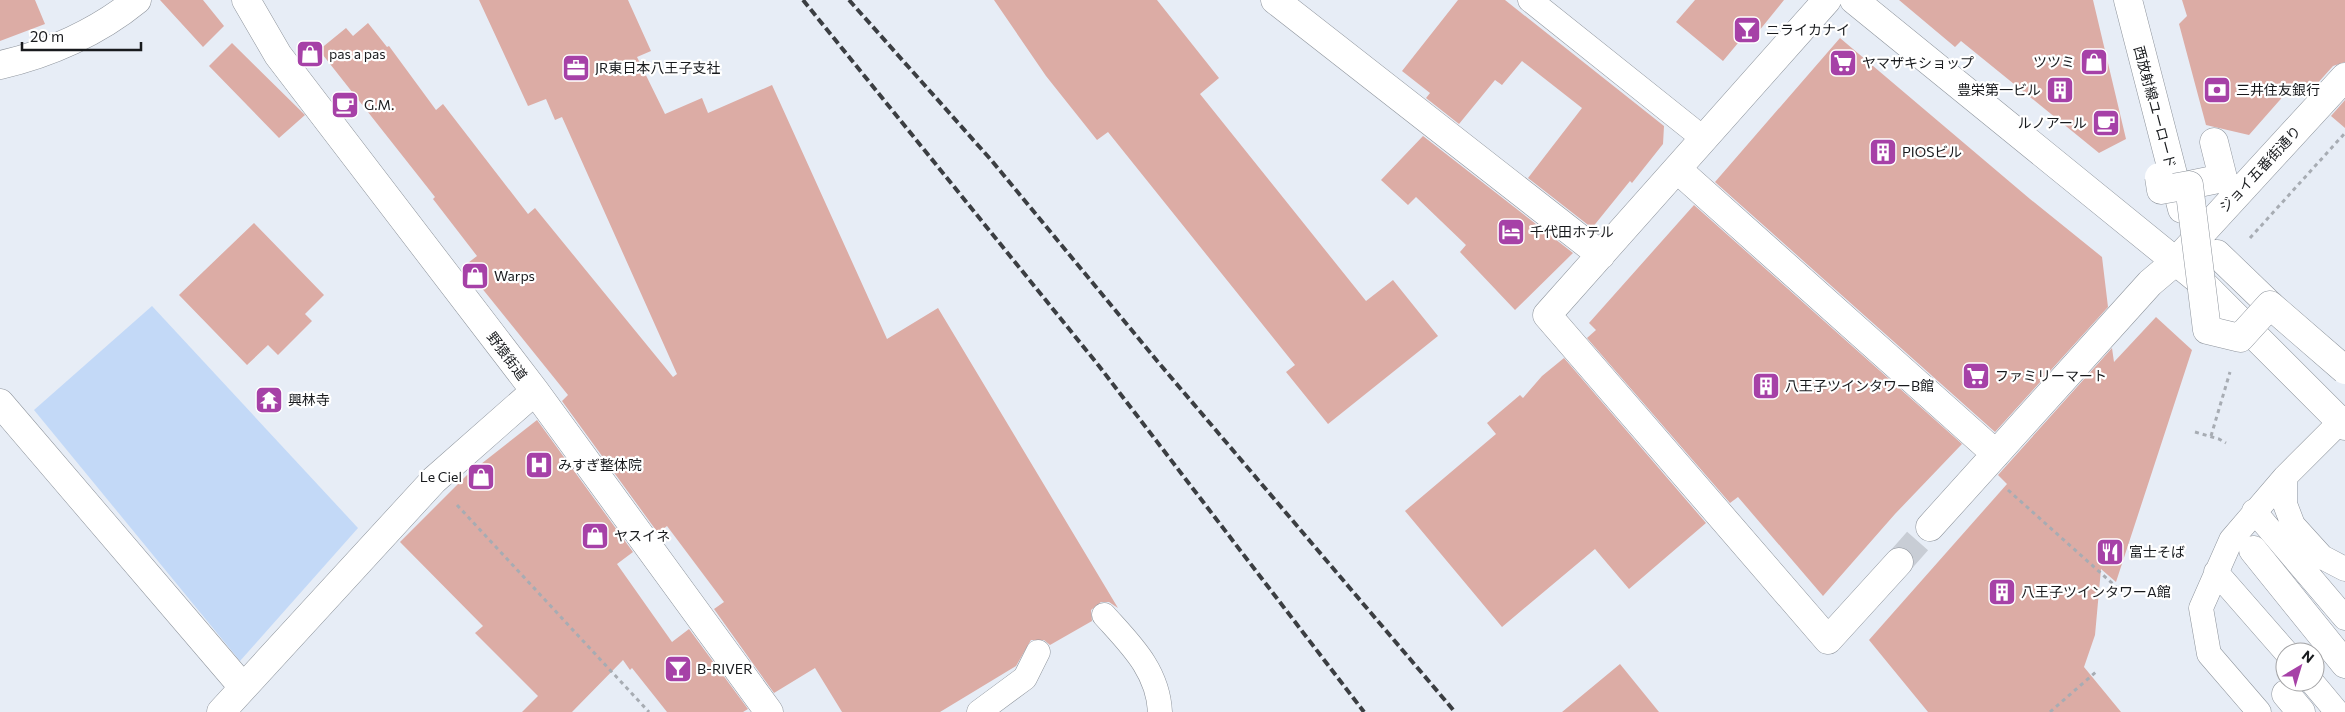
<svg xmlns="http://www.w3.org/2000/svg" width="2345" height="712" viewBox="0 0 2345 712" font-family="Commissioner,'Noto Sans JP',sans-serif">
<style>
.green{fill:#c3d9f7}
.building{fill:#dcaca5}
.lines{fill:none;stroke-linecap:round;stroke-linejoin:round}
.street-tunnel{stroke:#c8cdd5;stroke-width:28;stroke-dasharray:28 14;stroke-linecap:butt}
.lane-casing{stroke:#8e949c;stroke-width:25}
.street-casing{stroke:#8e949c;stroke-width:29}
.path{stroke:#a7acb3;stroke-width:3;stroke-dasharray:4 4;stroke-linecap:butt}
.lane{stroke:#fff;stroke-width:24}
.street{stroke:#fff;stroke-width:28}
.rail{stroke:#3b3e42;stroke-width:4;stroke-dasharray:8 4;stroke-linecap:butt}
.street-bridge-casing{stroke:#8e949c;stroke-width:29;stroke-linecap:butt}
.street-bridge{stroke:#fff;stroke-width:28}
.labels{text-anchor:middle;stroke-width:4.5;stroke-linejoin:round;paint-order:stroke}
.poi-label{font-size:14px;fill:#181a1d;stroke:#fff;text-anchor:start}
.street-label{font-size:14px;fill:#181a1d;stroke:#fff}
</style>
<rect width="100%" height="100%" fill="#e7edf6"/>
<path class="green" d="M152,306L358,528L240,661L34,410Z"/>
<path class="building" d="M0,0H35L45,24L0,41Z
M160,0H203L224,26L203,47Z
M479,0H628L651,51L637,57L665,114L702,98L708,113L772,85L887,339L938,308L1118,608L1109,602H1101L1091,610L1092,621L1050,645L1044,640H1031L1016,666L940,712H842L815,668L774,693L714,609L724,602L667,526L658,533L562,401L568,395L464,266L477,256L433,199L435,197L319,50L346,28L353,36L368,23L387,47L389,46L436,110L443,104L528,214L535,208L673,377L677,374L562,117L555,120L546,99L528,106Z
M994,0H1157L1219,78L1200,94L1366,301L1393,280L1438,336L1328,424L1286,372L1295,365L1108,132L1097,140L1046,76Z
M1458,0H1505L1664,126L1663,144L1632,183L1630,181L1592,228L1528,178L1582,108L1522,61L1502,85L1495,80L1459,124L1426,98L1430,93L1402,71Z
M1695,0H1784L1750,42L1743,37L1723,61L1676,22Z
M1899,0H2093L2126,139L2099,153L1961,41L1955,47Z
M2182,0H2345V62L2333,66L2307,95L2294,84L2249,135L2206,125L2179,24L2187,16Z
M1840,38L2030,199L2102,257L2108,307L1995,432L1715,182Z
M232,43L305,115L279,138L209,66Z
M2345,100V128L2331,116Z
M1423,136L1573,253L1515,310L1460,252L1466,245L1416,197L1408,205L1381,180Z
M1694,205L1962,444L1895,514L1823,596L1738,497L1730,503L1587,338L1596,330L1589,323Z
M254,223L324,295L305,314L312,321L278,355L268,345L247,365L179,295Z
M2156,317L2192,350L2116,582L2101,569L2095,635L2084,667L2121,712H1928L1869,640L2007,484L1998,475L2112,348L2114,362Z
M1564,358L1706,523L1629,589L1595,549L1502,627L1405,511L1496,434L1487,423L1520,395L1523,398L1542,376Z
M537,420L633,552L617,564L672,642L689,629L748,709L743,712H667L632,668L630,670L623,660L572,712H522L538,696L475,633L483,626L400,542L467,475Z
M1620,664L1659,712H1562Z"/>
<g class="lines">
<path class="street-tunnel" d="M1899,562L1930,527"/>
<g class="lane-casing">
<path id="lane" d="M1530,0L1704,139
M2285,477V504L2293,525L2322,557L2345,569
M2254,511L2345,618
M2216,572L2286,652
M1104,615C1130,644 1158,670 1160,712
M2312,682L2337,712
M979,712L1025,678L1038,652
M2259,712L2209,654L2201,608L2231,540L2285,477L2341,421"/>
</g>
<g class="street-casing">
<path id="street" d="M246,0L278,55L535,391L769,712
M1275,0L1601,255
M1827,0L1547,315L1828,640L1899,562
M1854,0L2201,282L2345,426
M2128,0L2182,209
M0,65C49,54 98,32 137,0
M1677,169L1996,454
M2189,185L2223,178L2214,142
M2196,256L2217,254L2270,305
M0,403L242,686
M1930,527L2150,283L2176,261L2345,77
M2253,550L2345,664
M2286,694L2301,712
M221,712L434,480L535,391"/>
</g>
<path class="path" d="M2250,238L2345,133
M2195,432L2219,439L2226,443
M2211,436L2230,372
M2008,490L2122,592
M457,505L649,712
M2050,712L2097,671"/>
<use href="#lane" class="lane"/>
<use href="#street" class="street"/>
<path class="rail" d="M803,0L1099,366L1364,712
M849,0L992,161L1158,362L1455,712"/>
<g class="street-bridge-casing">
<path id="street-bridge" d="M2159,177L2161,190L2189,185L2207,330L2240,338L2270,305L2345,370"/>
</g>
<use href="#street-bridge" class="street-bridge"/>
</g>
<defs>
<g id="bar-square" transform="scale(1.4375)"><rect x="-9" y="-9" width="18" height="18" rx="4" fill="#a641a7" stroke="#fff"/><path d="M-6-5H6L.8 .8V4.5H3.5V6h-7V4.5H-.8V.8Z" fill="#fff"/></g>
<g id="shop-square" transform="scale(1.4375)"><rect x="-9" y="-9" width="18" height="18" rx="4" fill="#a641a7" stroke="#fff"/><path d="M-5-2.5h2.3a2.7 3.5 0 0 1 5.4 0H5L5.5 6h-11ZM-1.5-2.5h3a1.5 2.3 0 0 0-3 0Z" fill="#fff"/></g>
<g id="supermarket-square" transform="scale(1.4375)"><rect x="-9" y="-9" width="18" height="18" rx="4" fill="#a641a7" stroke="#fff"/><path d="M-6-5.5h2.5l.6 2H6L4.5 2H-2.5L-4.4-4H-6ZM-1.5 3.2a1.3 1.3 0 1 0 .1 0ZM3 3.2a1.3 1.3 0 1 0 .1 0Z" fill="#fff"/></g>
<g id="office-square" transform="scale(1.4375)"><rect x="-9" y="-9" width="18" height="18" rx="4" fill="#a641a7" stroke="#fff"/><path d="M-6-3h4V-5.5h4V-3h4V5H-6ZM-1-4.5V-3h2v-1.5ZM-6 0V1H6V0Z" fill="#fff"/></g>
<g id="building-square" transform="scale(1.4375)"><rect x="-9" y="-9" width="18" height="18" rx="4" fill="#a641a7" stroke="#fff"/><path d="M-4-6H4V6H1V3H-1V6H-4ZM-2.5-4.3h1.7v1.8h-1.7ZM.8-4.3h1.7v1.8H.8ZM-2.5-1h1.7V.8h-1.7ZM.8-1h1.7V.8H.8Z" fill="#fff"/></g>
<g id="bank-square" transform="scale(1.4375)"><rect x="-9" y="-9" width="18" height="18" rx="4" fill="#a641a7" stroke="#fff"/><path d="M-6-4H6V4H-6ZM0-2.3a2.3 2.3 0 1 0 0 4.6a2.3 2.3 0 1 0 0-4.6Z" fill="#fff"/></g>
<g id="cafe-square" transform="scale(1.4375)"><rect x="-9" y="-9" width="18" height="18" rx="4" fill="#a641a7" stroke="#fff"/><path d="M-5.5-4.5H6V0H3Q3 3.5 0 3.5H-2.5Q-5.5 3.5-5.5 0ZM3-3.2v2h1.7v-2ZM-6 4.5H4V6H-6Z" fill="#fff"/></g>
<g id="hotel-square" transform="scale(1.4375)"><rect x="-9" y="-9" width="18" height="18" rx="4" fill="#a641a7" stroke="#fff"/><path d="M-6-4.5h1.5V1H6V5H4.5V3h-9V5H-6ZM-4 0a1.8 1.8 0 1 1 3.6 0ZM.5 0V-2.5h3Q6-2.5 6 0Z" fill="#fff"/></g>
<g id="temple-square" transform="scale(1.4375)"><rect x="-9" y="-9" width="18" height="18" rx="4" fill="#a641a7" stroke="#fff"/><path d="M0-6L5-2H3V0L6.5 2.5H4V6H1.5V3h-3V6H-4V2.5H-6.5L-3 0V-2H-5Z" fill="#fff"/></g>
<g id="hospital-square" transform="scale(1.4375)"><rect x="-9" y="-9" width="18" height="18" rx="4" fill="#a641a7" stroke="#fff"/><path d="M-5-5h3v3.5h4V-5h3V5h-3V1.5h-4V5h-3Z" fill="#fff"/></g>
<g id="restaurant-square" transform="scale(1.4375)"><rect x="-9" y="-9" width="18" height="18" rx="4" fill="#a641a7" stroke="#fff"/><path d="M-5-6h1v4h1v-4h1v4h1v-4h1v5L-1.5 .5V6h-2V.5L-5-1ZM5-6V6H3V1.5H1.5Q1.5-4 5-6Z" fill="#fff"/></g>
</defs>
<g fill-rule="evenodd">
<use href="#bar-square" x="1747" y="30"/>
<use href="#shop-square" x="310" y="54"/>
<use href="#shop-square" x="2094" y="62"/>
<use href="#supermarket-square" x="1843" y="63"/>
<use href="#office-square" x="576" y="68"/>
<use href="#building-square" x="2060" y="90"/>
<use href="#bank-square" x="2217" y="90"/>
<use href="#cafe-square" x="345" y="105"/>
<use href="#cafe-square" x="2106" y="123"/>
<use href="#building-square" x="1883" y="152"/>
<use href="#hotel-square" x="1511" y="232"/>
<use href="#shop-square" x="475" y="276"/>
<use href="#supermarket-square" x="1976" y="376"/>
<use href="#building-square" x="1766" y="386"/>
<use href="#temple-square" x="269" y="400"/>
<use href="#hospital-square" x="539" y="465"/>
<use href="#shop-square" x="481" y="477"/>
<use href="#shop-square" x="595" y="536"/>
<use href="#restaurant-square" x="2110" y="552"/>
<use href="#building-square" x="2002" y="592"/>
<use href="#bar-square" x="678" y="669"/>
</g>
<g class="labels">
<g class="poi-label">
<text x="1766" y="35">ニライカナイ</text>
<text x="329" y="59">pas a pas</text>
<text x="2075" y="67" text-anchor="end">ツツミ</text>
<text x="1862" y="68">ヤマザキショップ</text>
<text x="595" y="73">JR東日本八王子支社</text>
<text x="2041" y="95" text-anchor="end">豊栄第一ビル</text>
<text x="2236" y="95">三井住友銀行</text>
<text x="364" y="110">G.M.</text>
<text x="2087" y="128" text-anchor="end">ルノアール</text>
<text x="1902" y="157">PIOSビル</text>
<text x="1530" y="237">千代田ホテル</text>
<text x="494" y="281">Warps</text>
<text x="1995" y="381">ファミリーマート</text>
<text x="1785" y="391">八王子ツインタワーB館</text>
<text x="288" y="405">興林寺</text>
<text x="558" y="470">みすぎ整体院</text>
<text x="462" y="482" text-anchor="end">Le Ciel</text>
<text x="614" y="541">ヤスイネ</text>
<text x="2129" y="557">富士そば</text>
<text x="2021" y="597">八王子ツインタワーA館</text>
<text x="697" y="674">B-RIVER</text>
</g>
<g class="street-label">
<text transform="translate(2155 107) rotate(75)" y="5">西放射線ユーロード</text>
<text transform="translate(2260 169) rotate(-47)" y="5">ジョイ五番街通り</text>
<text transform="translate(507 356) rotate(53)" y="5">野猿街道</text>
</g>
</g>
<g transform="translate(2300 667) rotate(38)"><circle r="24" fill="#ffffff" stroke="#a3a3a5"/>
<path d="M0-4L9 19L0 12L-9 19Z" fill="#a641a7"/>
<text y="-8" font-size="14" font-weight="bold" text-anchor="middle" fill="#181a1d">N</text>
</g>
<path d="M22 42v8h119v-8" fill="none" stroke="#181a1d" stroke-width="2.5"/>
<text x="30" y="42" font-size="15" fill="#181a1d" stroke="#ffffff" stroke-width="4" paint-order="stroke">20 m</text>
</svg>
